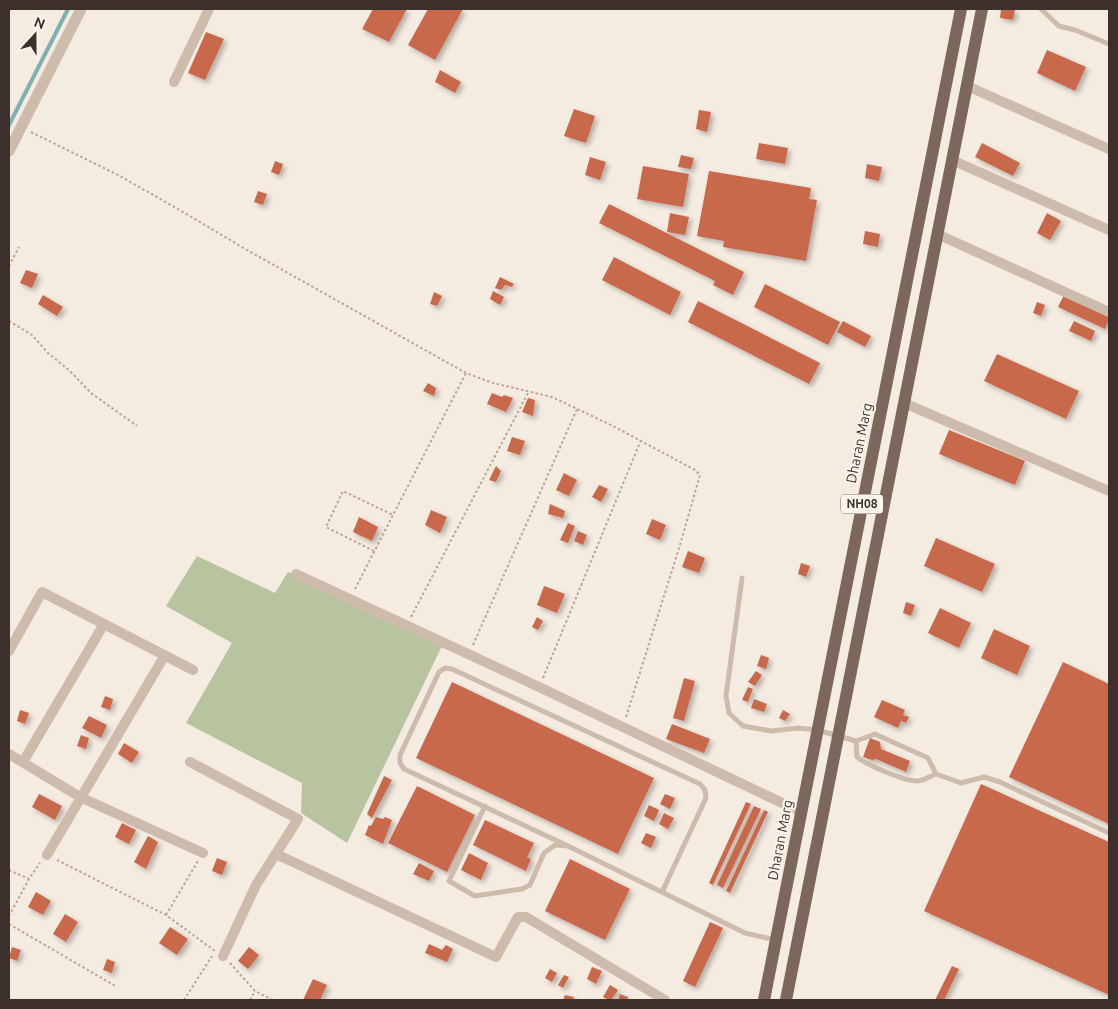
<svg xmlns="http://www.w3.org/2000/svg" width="1118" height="1009" viewBox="0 0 1118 1009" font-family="Ubuntu,sans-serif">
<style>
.green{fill:#b8c4a0}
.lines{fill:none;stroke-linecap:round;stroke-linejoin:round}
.stream{stroke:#7fb0b2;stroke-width:4}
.building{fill:#c8694b;filter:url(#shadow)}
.path{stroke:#b9a596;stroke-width:2;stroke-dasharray:2.5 2.5;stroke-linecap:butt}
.service{stroke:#cdbbac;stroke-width:5}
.minor{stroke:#cdbbac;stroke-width:10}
.tertiary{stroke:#cdbbac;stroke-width:11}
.primary{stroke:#7d675c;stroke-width:12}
.labels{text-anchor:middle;stroke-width:4;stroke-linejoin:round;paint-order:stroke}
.shield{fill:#fbf5ee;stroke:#756b66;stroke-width:1}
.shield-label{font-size:12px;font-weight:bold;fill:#3b302b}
.street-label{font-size:14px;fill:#3b302b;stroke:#fbf5ee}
</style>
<defs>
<filter id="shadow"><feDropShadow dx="3" dy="3" stdDeviation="2.5" flood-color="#0004"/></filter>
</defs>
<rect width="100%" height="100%" fill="#f4ebe1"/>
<path class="green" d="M197,556L275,593L288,572L442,646L347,843L301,813L302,783L186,723L232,643L166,606Z"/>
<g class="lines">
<path class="stream" d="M9,125L68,9"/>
</g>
<path class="building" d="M373,9H407L389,42L362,29Z
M428,9H463L435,60L408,45Z
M1001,9H1015L1013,20L1000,18Z
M206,32L224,39L205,80L188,73Z
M1047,50L1086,67L1075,91L1037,73Z
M440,70L461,82L455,93L435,82Z
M574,109L595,116L586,143L564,136Z
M699,110L711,112L707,132L696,129Z
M759,143L788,148L785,164L756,159Z
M982,143L1020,163L1013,176L975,157Z
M681,155L694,158L691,169L678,167Z
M590,157L606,162L600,180L585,175Z
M275,161L283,164L279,175L271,172Z
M867,164L882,167L879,181L865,178Z
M643,166L689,174L683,207L637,199Z
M709,171L811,188L809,199L817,200L806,261L723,247L724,241L697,236Z
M258,191L267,194L263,205L254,202Z
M609,204L744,272L733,295L713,285L715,281L599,223Z
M670,213L689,217L685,235L667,232Z
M1047,213L1061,221L1050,240L1037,233Z
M865,231L880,234L878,247L863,244Z
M614,257L681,292L670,315L602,280Z
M26,270L38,274L32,288L20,283Z
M500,277L514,284L512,287L505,285L501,290L495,288Z
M765,284L840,322L828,345L754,307Z
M493,291L504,297L500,305L490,299Z
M434,292L442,296L437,306L430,304Z
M43,295L63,307L57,316L38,304Z
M1064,295L1109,316V320L1105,329L1058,307Z
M698,301L820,363L809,384L688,322Z
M1037,302L1045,305L1041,316L1033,313Z
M843,321L871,336L865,347L837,332Z
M1074,321L1095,331L1091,341L1069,331Z
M997,354L1079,391L1066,419L984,381Z
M428,383L436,388L434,396L423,391Z
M492,393L502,397L504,395L513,398L506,412L487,404Z
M528,398L535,400L533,416L522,412Z
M949,430L1025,461L1015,485L939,454Z
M512,437L525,441L520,455L507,451Z
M496,466L501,471L496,482L489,480Z
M564,473L577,480L569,496L556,490Z
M599,485L608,489L601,502L592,497Z
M550,504L565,511L563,518L548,514Z
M431,510L447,517L440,533L425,525Z
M359,517L378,527L372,541L353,532Z
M652,519L666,525L660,540L646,534Z
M568,523L575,526L568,543L560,540Z
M578,531L587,535L583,545L574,541Z
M936,538L995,564L982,592L924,566Z
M688,551L705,558L699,573L682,567Z
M801,563L810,566L806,577L798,574Z
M544,586L565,594L557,613L537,605Z
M906,602L915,605L911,616L903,613Z
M940,608L971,623L959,648L928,633Z
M537,617L543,621L538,630L532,627Z
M994,629L1030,646L1017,675L981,658Z
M761,655L769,658L766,669L757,666Z
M1063,662L1109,684V824L1009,777Z
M756,671L762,675L755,686L748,682Z
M684,678L695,681L684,721L673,718Z
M452,682L654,778L618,854L416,758Z
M748,687L753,689L748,702L742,700Z
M105,696L113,699L110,710L101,707Z
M754,699L767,704L764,712L751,708Z
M882,700L905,710L903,715L909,717L906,723L901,721L898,728L874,717Z
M20,710L29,713L25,724L17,721Z
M783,710L790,714L785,721L779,718Z
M89,716L107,725L101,738L82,728Z
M672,724L710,739L704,753L666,739Z
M81,735L89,738L86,749L77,746Z
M870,738L880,742L881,749L910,761L906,772L876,759L872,760L863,757Z
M124,743L139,752L132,763L118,754Z
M384,776L392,780L372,818L367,814Z
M981,784L1109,842V995L924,911Z
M417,786L475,815L447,872L388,843Z
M39,794L62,806L55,820L32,807Z
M665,794L675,798L670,809L660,804Z
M746,802L751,804L713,885L709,883Z
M649,805L659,810L654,821L644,816Z
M754,806L761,809L723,888L717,885Z
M764,810L768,812L730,893L726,891Z
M664,813L674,818L668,829L659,824Z
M376,817L383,819L385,817L392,820L383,844L365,835L369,825L371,826Z
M485,820L534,843L527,857L531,859L526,871L473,845Z
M122,823L136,830L129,844L115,837Z
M646,833L656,837L651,848L641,843Z
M148,836L158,842L146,869L134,862Z
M469,853L488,863L481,880L461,870Z
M217,858L227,862L222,875L212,871Z
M570,859L630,889L605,940L545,911Z
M419,863L434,871L429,881L413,874Z
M36,892L51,901L43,915L28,907Z
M65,914L78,922L66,942L53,934Z
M710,922L723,928L695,987L683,981Z
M170,927L188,939L177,955L159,943Z
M429,944L442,950L446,945L453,949L447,962L425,953Z
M12,947L21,950L17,961L9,958Z
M249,947L259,955L248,969L238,961Z
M107,959L115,962L112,973L103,970Z
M952,966L959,969L944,1000H935Z
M592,967L602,971L596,984L587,979Z
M550,969L557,973L552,982L545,978Z
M564,975L569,977L563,988L558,985Z
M313,979L327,985L320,1000H303Z
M610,985L618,990L611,1000H609L603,997Z
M620,994L628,997L627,1000H618Z
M565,995L574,997L573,1000H563Z"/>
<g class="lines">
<path class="path" d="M31,132L118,175L178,209L247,250L466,373L493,383L552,397L613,426L695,470L700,475L680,545L626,717
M9,266L19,247
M9,321L32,335L48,353L70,371L91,393L137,426
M374,551L326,527L343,491L393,515
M355,589L466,373
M411,617L528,393
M473,645L577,409
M543,678L641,440
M57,860L166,915L215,951
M9,870L29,879L40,863
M166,915L198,861
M9,916L29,879
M9,924L117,987
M230,963L255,991L273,1000
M184,1000L212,956
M250,1000L255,991"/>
<path class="service" d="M1041,9L1059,26L1075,30L1109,44
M742,578L726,696L729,713L743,726L771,731L798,728L817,730L856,741L875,734L928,758L936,774
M856,741L857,757C867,765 904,781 917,781C923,781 930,776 936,774L961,783L984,777L1000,782L1109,833
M485,806L449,881L475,896L522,889L530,885L544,853L555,845L568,846L745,933L776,940
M568,846L404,769L400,763V755L439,672L445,668L452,669L700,784L705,790L706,798L662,892"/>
<path class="minor" d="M174,82L209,9
M967,86L1109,149
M952,160L1109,230
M937,234L1109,312
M904,403L1109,491
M296,574L539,687L801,812
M9,651L42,592L193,670
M9,754L80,797L203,853
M23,762L104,624
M190,762L298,819L256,885L223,956
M276,854L496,957L518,917H526L665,1000
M47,855L165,655"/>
<path class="tertiary" d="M9,151L81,9"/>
<path class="primary" d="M764,1000L961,9
M786,1000L982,9"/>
</g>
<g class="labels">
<rect class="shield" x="841" y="494.5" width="42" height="19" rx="4"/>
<g class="shield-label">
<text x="862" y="508">NH08</text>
</g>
<g class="street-label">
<text transform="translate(859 443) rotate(-78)" y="5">Dharan Marg</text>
<text transform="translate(780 840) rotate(-79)" y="5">Dharan Marg</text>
</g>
</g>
<rect width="1118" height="1009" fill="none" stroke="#3b302b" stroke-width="20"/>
<g transform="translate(35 35) rotate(21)" stroke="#fbf5ee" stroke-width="4" paint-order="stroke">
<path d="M0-4L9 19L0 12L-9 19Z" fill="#3b302b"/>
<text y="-8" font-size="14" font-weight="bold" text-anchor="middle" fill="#3b302b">N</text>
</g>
</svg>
